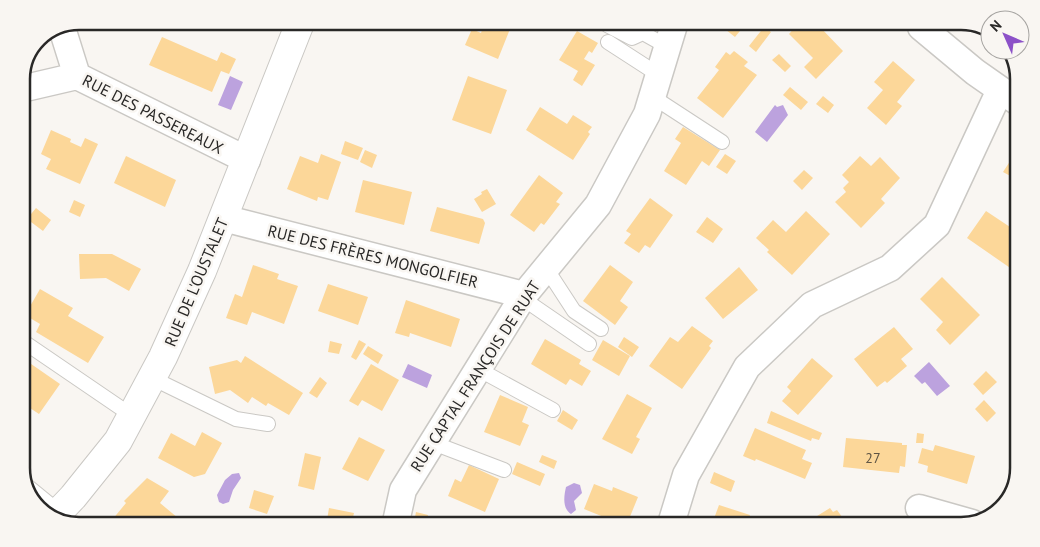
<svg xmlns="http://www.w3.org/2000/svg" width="1040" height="547" viewBox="0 0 1040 547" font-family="'PT Sans',sans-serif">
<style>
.water{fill:#bca2de}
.building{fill:#fcd799}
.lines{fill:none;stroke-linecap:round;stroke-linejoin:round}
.service-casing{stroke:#cac8c4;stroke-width:16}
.minor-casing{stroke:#cac8c4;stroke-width:29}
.tertiary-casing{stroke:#cac8c4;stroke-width:30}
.service{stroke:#fff;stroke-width:14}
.minor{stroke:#fff;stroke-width:26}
.tertiary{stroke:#fff;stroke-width:28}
.labels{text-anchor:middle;stroke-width:5;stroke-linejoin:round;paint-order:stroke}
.number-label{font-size:14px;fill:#5e5444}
.street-label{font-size:16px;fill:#292827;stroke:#f9f6f2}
.rim{fill:none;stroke:#292827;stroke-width:2.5}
</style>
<rect width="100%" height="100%" fill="#f9f6f2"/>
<path class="water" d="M230,76L243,82L231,110L218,105Z
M775,105L777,107L783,105L788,115L767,142L755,132Z
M21,135L30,151L21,156Z
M929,362L950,386L937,396L925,382L922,384L914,376Z
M408,364L432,375L427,388L402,377Z
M239,473L241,478L233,490L229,502L223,504L219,502L217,495L225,480L232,474Z
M574,483L580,485L582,493L574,501L576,510L571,514C562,508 564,496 566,487Z"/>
<path class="building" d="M94,21L124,22V24L97,31Z
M173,22H187L184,30L171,25Z
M484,24H512L498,59L465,45L472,29L481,33Z
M721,26H744L735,37Z
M796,26H819L843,51L816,79L804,67L813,58L789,34Z
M764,27L771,32L756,52L749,46Z
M577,31L598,43L592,53L589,51L584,59L595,65L582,86L573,80L578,71L559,60Z
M162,37L217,61L221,52L236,59L229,74L221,71L212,92L149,65Z
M734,51L748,62L744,66L757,75L723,118L697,98L719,70L715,67L726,52L730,55Z
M779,54L791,66L785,72L772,60Z
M893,61L915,80L897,102L902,106L886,125L867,108L883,90L874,82Z
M468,76L507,90L491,134L452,120Z
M790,87L808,102L801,110L783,95Z
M823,96L834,105L828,113L816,104Z
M540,107L567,124L573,115L592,127L588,132L590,134L573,160L526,130Z
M683,127L720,150L709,166L702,161L686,185L664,171L681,143L675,139Z
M51,130L71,139L70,142L81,147L85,138L98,144L80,184L46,169L51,159L41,154Z
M345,141L363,148L358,160L341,154Z
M1018,149L1017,188L1010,184L1014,178L1003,172Z
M365,150L377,155L372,168L360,162Z
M321,154L341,162L328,200L318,197L317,201L287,189L300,156L318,163Z
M725,154L736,161L727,174L716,167Z
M126,156L176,180L165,207L114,183Z
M860,156L871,166L880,157L900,178L881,199L885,203L861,228L835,202L846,192L843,188L849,182L842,175Z
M804,170L813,178L802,190L793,181Z
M539,175L563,193L556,202L560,204L544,225L541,223L534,232L510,215Z
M363,180L412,192L404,225L355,212Z
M487,189L496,204L482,212L474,199L482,194L481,192Z
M650,198L673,215L650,248L645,245L639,253L624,243L631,234L626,231Z
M74,200L85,205L80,217L69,212Z
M437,207L483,219L485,223L479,244L430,231Z
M36,208L51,220L43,231L27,219Z
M806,211L830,234L792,275L767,252L769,250L756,238L773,220L786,232Z
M986,211L1016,231V272L967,238Z
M707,217L723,229L713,243L696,232Z
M79,254H112L141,269L129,291L106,278L80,279Z
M253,265L279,274L277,279L298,286L284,324L252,312L247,325L226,318L235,294L242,297Z
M610,265L633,282L620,301L628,307L615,325L583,301Z
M739,267L758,290L723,319L705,298Z
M942,277L980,315L950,345L936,330L943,322L920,299Z
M328,284L368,297L358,325L318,311Z
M40,289L73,308L68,316L104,337L88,363L36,332L40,324L25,315Z
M406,300L460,319L451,347L410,333L409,337L395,333Z
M692,326L713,341L709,346L711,348L682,389L649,366L670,337L678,342Z
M894,327L913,349L901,359L907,366L887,383L885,381L877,387L854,359Z
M624,337L639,347L632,357L618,347Z
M545,339L581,360L579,364L591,371L582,386L570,379L566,385L531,364Z
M359,340L366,344L356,360L351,357Z
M603,340L630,356L619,376L592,360Z
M330,341L342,344L339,354L328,352Z
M368,346L383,355L378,364L363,354Z
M245,356L303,393L289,415L268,403L266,406L252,397L248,403L230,390L215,394L209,367L237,360L241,363Z
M21,357L60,384L39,414L21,402Z
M812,358L833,376L798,415L782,401L791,391L787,387Z
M371,364L399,380L382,411L362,400L358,406L349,401Z
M986,371L997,382L983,395L973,384Z
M320,377L327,383L317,398L309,393Z
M627,394L652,408L636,437L640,439L632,454L602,439Z
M500,395L528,407L522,422L529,425L520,446L484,432Z
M984,400L996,413L987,422L975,409Z
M563,410L578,420L572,430L557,421Z
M771,411L822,433L819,440L812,438L811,441L767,423Z
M755,428L806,450L802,459L812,463L805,479L756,459L755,461L743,456Z
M202,432L222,443L205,474L194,477L158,458L171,433L195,446Z
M917,433L924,434L923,443H916Z
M359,437L385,450L368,481L342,469Z
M846,438L902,443V445H907L905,467L900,466L899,473L843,467Z
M935,445L975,456L967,484L927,472L928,466L918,463L922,448L933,451Z
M305,453L321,457L314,490L298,486Z
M542,455L557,461L554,469L539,462Z
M517,462L545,474L540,486L512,474Z
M469,465L499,479L485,512L448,496L455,479L461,482Z
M714,472L735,481L731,492L710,483Z
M147,478L169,491L160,503L178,518L176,521L112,520L126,503L124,501Z
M594,484L612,491L613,487L638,497L627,524L610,523L611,520L584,509Z
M254,490L274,496L267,514L249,508Z
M719,505L750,515L747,524H712Z
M329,508L354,513L352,522L310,521L311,517L327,520Z
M830,508L833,512L837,510L845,521L839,525H812L809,521Z
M416,512L428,515L427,522H414Z"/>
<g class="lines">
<g class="service-casing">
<path id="service" d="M607,25L632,38L643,33L668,47
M608,42L659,75
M653,97L722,142
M546,268L574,311L601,329
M522,298L589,344
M21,340L131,415
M478,369L553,410
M152,378L236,419L268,424
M433,443L504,470
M26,485L59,512"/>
</g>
<g class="minor-casing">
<path id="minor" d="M921,27L975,72L1018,102
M62,28L77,76L247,160
M21,89L77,76
M223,218L524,295
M919,508L972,523
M396,522L403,490L524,295L598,205L647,114L674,25
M671,524L686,475L747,367L812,305L890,268L937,225L1000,90"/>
</g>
<g class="tertiary-casing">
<path id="tertiary" d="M52,519L73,497L118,441L163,357L202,271L300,23"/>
</g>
<use href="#service" class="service"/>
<use href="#minor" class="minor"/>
<use href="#tertiary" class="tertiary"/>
</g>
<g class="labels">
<g class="number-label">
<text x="873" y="463">27</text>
</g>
<g class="street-label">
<text transform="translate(153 114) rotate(27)" y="6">RUE DES PASSEREAUX</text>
<text transform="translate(373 256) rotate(14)" y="6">RUE DES FRÈRES MONGOLFIER</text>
<text transform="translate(196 282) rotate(-67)" y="6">RUE DE L'OUSTALET</text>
<text transform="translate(475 376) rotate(-57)" y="6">RUE CAPTAL FRANÇOIS DE RUAT</text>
</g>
</g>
<path d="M0 0H1040V547H0ZM79 30H961A49 49 0 0 1 1010 79V468A49 49 0 0 1 961 517H79A49 49 0 0 1 30 468V79A49 49 0 0 1 79 30Z" fill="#f9f6f2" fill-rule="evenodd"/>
<path class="rim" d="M79 30H961A49 49 0 0 1 1010 79V468A49 49 0 0 1 961 517H79A49 49 0 0 1 30 468V79A49 49 0 0 1 79 30Z"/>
<g transform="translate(1005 35) rotate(315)"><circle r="24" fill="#f9f6f2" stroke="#a6a4a1"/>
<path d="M0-4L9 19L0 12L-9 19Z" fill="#8c51c8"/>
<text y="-8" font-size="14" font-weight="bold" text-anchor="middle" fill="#292827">N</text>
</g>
</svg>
